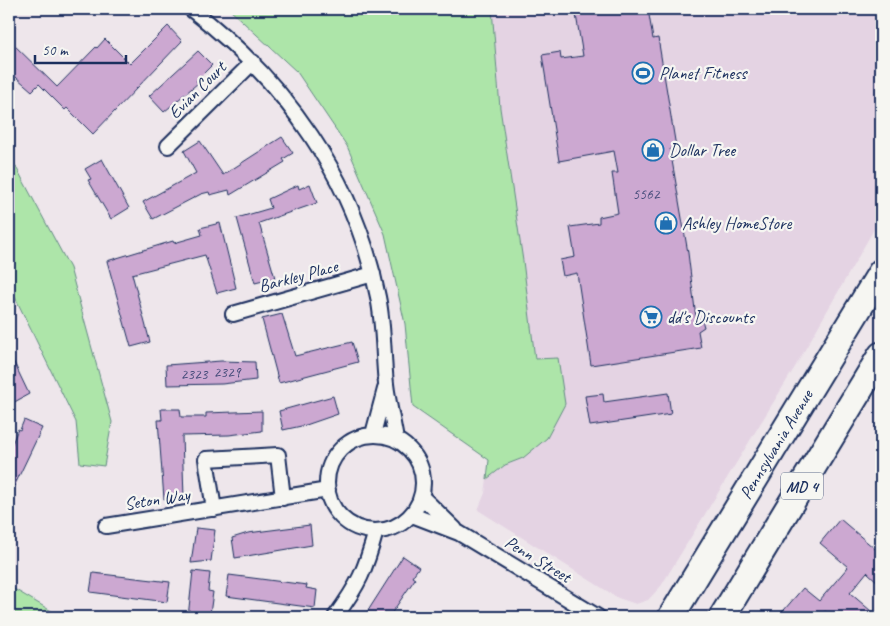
<svg xmlns="http://www.w3.org/2000/svg" width="890" height="626" viewBox="0 0 890 626" font-family="Caveat,sans-serif">
<style>
.built{fill:#e4d3e3}
.green{fill:#ade5a9;stroke:#648a84}
.building{fill:#cca8d1;stroke:#1b2f5e}
.lines{fill:none;stroke-linecap:round;stroke-linejoin:round}
.street-casing{stroke:#1b2f5e;stroke-width:18}
.highway-casing{stroke:#1b2f5e;stroke-width:29}
.street{stroke:#f6f6f2;stroke-width:14}
.highway{stroke:#f6f6f2;stroke-width:25}
.labels{text-anchor:middle;stroke-width:4.5;stroke-linejoin:round;paint-order:stroke}
.number-label{font-size:15px;fill:#474d7b}
.shield{fill:#f6f6f2;stroke:#5d6b8a;stroke-width:1}
.shield-label{font-size:16px;font-weight:bold;fill:#1b2f5e}
.poi-label{font-size:18px;fill:#1b2f5e;stroke:#f6f6f2;text-anchor:start}
.street-label{font-size:18px;fill:#1b2f5e;stroke:#f6f6f2}
</style>
<rect width="100%" height="100%" fill="#eee6eb"/>
<filter id="ink" filterUnits="userSpaceOnUse"><feTurbulence type="fractalNoise" baseFrequency=".02" numOctaves="2"/><feDisplacementMap in="SourceGraphic" scale="10" xChannelSelector="R" yChannelSelector="G"/><feConvolveMatrix kernelMatrix="1 2 1 2 8 2 1 2 1" color-interpolation-filters="sRGB"/></filter>
<g filter="url(#ink)">
<path class="built" d="M492,9H881V217L795,367L661,586L648,600L636,604L618,598L478,510L485,493L487,479L505,465L523,458L558,358L535,359L500,108Z"/>
<path class="green" d="M229,9H492L500,108L523,261L535,359L558,358L565,404L547,438L523,458L505,465L487,479L489,460L413,407L405,324L385,234L347,146L297,72Z
M9,154L70,268L112,422L104,466L80,463L76,422L13,293H9Z
M9,586L53,612L52,617H9Z"/>
<path class="building" d="M575,9H648L653,39L658,38L676,147L670,149L688,253L696,318L702,320L704,327L698,331L701,348L591,365L577,273L563,276L560,260L575,257L570,227L599,223V217L618,213L612,173H618L614,151L559,161L542,55L560,52L561,59L583,56Z
M168,26L182,41L93,134L67,108L65,110L39,84L32,91L9,71V40L57,87L96,47L97,48L105,39L130,64Z
M198,51L212,65L196,81L198,83L164,112L149,96Z
M282,137L293,153L283,159L285,162L230,195L229,190L210,195L209,192L201,194L153,219L143,202L196,173L184,151L200,141L223,175Z
M102,159L129,208L111,219L88,180L91,179L85,169Z
M310,184L317,203L259,223L275,278L255,283L237,218L271,208L268,199L298,185L299,189Z
M220,223L236,288L217,293L205,255L132,274L150,342L131,347L107,261L173,241L174,243L202,235L200,228Z
M282,314L295,356L352,342L358,362L279,383L262,319Z
M9,352L29,394L9,405Z
M221,361L255,362L256,380L222,384L167,385L166,365Z
M668,393L671,414L590,426L585,396L603,394L604,402Z
M333,396L338,414L306,425L283,430L279,411Z
M161,409H180L181,417H206V413L262,411V431L229,435L182,436L184,498L164,499L158,420H162Z
M24,420L42,428L9,497V451L18,429L20,430Z
M840,519L881,554V585L867,572L850,593L878,617H832L825,611L820,617H778L803,588L819,601L848,567L820,543Z
M310,525L312,545L235,558L232,538L248,533Z
M196,528L215,530L211,561L191,563Z
M403,556L419,567L412,577L415,579L389,617H364Z
M193,571L210,573L208,591L213,592L210,614H208V617H188Z
M93,573L170,582L167,602L90,592Z
M229,575L307,585L306,588L317,590L315,608L226,596Z"/>
<g class="lines">
<g class="street-casing">
<path id="street" d="M191,9C285,81 355,179 378,297C384,326 383,355 386,384C388,402 393,421 396,440
M168,146L253,62
M233,314L373,274
M373,434L385,389
M327 483a48 48 0 1 1 96 0a48 48 0 1 1-96 0Z
M422,497L455,529
M214,509L206,459L278,455L283,498
M412,515L459,533L598,617
M106,526L328,490
M335,617C359,584 365,571 376,531"/>
</g>
<g class="highway-casing">
<g id="highway">
<path id="s1" d="M671,617L881,272"/>
<path d="M722,617L881,355"/>
</g>
</g>
<use href="#street" class="street"/>
<use href="#highway" class="highway"/>
</g>
</g>
<defs>
<g id="stadium-ring" transform="scale(1.125)"><circle r="9.5" fill="#f6f6f2" stroke="#1f6fb2" stroke-width="1.5"/><path d="M0-5a6.5 5 0 1 0 0 10a6.5 5 0 1 0 0-10ZM-3.5-1.8h7v3.6h-7Z" fill="#1f6fb2"/></g>
<g id="shop-ring" transform="scale(1.125)"><circle r="9.5" fill="#f6f6f2" stroke="#1f6fb2" stroke-width="1.5"/><path d="M-5-2.5h2.3a2.7 3.5 0 0 1 5.4 0H5L5.5 6h-11ZM-1.5-2.5h3a1.5 2.3 0 0 0-3 0Z" fill="#1f6fb2"/></g>
<g id="supermarket-ring" transform="scale(1.125)"><circle r="9.5" fill="#f6f6f2" stroke="#1f6fb2" stroke-width="1.5"/><path d="M-6-5.5h2.5l.6 2H6L4.5 2H-2.5L-4.4-4H-6ZM-1.5 3.2a1.3 1.3 0 1 0 .1 0ZM3 3.2a1.3 1.3 0 1 0 .1 0Z" fill="#1f6fb2"/></g>
</defs>
<g fill-rule="evenodd">
<use href="#stadium-ring" x="643" y="73"/>
<use href="#shop-ring" x="653" y="150"/>
<use href="#shop-ring" x="666" y="223"/>
<use href="#supermarket-ring" x="651" y="317"/>
</g>
<g class="labels">
<g class="number-label">
<text x="646" y="199">5562</text>
<text x="227" y="377">2329</text>
<text x="194" y="379">2323</text>
</g>
<rect class="shield" x="781" y="472.5" width="42" height="27" rx="4"/>
<g class="shield-label">
<text x="802" y="492">MD 4</text>
</g>
<g class="poi-label">
<text x="659" y="79">Planet Fitness</text>
<text x="669" y="156">Dollar Tree</text>
<text x="682" y="229">Ashley HomeStore</text>
<text x="667" y="323">dd's Discounts</text>
</g>
<g class="street-label">
<text transform="translate(197 90) rotate(-45)" y="6">Evian Court</text>
<text transform="translate(298 276) rotate(-15)" y="6">Barkley Place</text>
<text dy="6" stroke="none"><textPath href="#s1" startOffset="202">Pennsylvania Avenue</textPath></text>
<text transform="translate(157 499) rotate(-9)" y="6">Seton Way</text>
<text transform="translate(538 559) rotate(31)" y="6">Penn Street</text>
</g>
</g>
<rect width="890" height="626" fill="none" stroke="#f6f6f2" stroke-width="30"/>
<rect x="15" y="15" width="860" height="596" fill="none" stroke="#1b2f5e" stroke-width="2" filter="url(#ink)"/>
<path d="M35 55v8h91v-8" fill="none" stroke="#1b2f5e" stroke-width="2.5"/>
<text x="42" y="55" font-size="15" fill="#1b2f5e" stroke="#f6f6f2" stroke-width="4" paint-order="stroke">50 m</text>
</svg>
